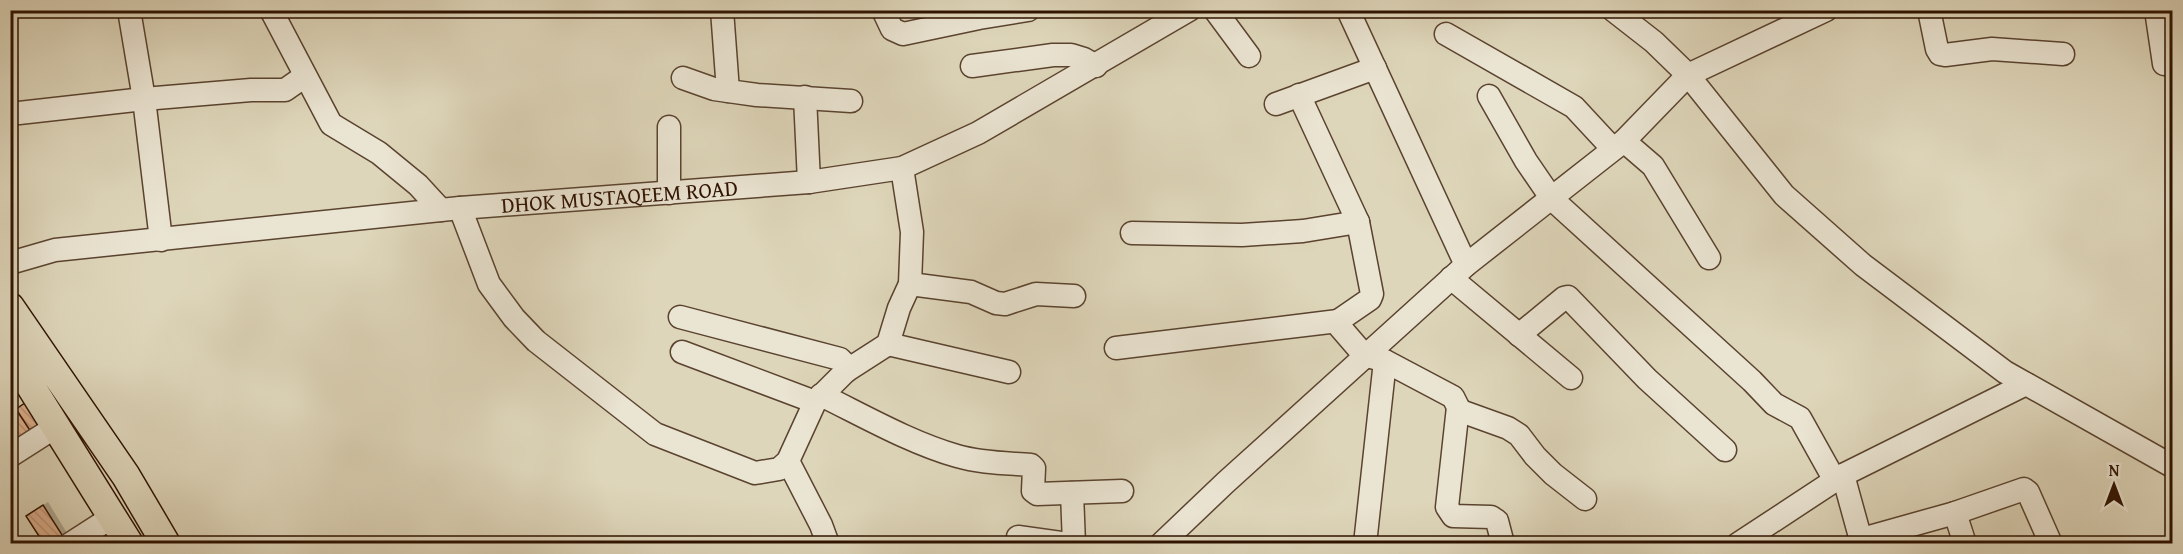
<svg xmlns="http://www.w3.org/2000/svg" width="2183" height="554" viewBox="0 0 2183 554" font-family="'Gentium Book Plus',serif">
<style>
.shadow{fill:#0003}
.building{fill:url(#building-back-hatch);stroke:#2e1201;stroke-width:1.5}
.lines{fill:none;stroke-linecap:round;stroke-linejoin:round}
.minor-casing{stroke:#5a432f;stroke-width:25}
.major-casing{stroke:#2e1201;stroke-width:31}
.minor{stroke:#eae4d2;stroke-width:22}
.major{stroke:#ded6ba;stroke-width:28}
.labels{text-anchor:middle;stroke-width:4.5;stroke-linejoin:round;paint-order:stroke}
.street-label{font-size:22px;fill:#2e1201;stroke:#eae4d2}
</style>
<defs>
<pattern id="building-back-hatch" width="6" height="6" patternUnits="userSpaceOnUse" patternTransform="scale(1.5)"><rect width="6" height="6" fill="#dfb290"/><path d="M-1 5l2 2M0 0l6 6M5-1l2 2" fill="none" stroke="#c0987a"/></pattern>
</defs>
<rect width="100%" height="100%" fill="#ded6ba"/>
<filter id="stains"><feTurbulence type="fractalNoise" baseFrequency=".00333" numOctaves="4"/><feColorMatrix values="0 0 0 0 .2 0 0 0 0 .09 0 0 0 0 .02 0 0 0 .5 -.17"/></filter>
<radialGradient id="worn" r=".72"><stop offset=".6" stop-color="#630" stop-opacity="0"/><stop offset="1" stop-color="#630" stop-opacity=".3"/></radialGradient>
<path class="shadow" d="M48,502L67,533L63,536L27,516Z"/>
<path class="building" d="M31,399L48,426L33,435L16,409Z
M16,409L33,435L18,445L10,433V412Z
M43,505L64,538L55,544H44L26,516Z"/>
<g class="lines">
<g class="minor-casing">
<g id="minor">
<path d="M129,10L144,99L161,240"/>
<path d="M271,10L331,124L379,153L418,185L441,210"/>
<path d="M722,10L728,91"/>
<path d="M883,10L892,29L903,34L979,18L1028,10"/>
<path d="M1215,10L1249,56"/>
<path d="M1348,10L1466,265"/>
<path d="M1613,10L1654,42L1688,75L1784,195L1863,265L2005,372L2172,466"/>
<path d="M1929,10L1937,49L1940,54L1945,55L1992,49L2063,54"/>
<path d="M2156,10L2164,64"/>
<path d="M1446,34L1574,107L1613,149"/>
<path d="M972,66L1053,55H1071L1084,59L1096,66"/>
<path d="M683,78L714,89L728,91L757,95L851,101"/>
<path d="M1299,95L1358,222L1372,294L1370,299L1338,321L1339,326L1364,355L1385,361L1365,544"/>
<path d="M1489,96L1526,161L1552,199L1752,381L1774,404L1800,418L1834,479"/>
<path d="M805,97L809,182"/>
<path d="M1276,104L1375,68"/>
<path d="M10,114L144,99L251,90H285L305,76"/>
<path d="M669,127V193"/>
<path d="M1624,141L1688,75L1826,10"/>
<path d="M460,208L489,284L514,318L536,341L655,434L755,473L779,469L788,461L815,402L846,371L888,344L899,308L910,284L912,232L902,168"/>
<path d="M1132,233L1242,235L1303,231L1358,222"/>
<path id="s1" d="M10,263L55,250L460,208L809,182L902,168L978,133L1189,10"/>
<path d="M1451,278L1571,378"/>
<path d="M910,284L971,292L996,303L1005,304L1036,294L1074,296"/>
<path d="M680,317L840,359L844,363L846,371"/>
<path d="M1519,335L1564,298L1568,297L1647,379L1725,450"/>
<path d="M888,344L1009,372"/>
<path d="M1116,348L1338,321"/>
<path d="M682,352L815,402"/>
<path d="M1385,361L1453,397L1458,407L1447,507L1453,516L1491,517L1497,521L1503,544"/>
<path d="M821,395C864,416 911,443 957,456C981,463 1006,463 1031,465L1034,468L1033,491L1037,494L1122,491"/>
<path d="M1458,410L1508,428L1519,435L1535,456L1553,474L1585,499"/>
<path d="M10,456L57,426"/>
<path d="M788,461L821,525L828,544"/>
<path d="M1072,493L1074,544"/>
<path d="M1955,513L1965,544"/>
<path d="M1018,537L1068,544"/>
<path d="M1862,539L1955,513L2024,489L2028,492L2051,544"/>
<path d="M70,544L112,517"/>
<path d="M1161,544L1225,483L1466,265L1624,141L1653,166L1709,258"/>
<path d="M1738,544L1843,475"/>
<path d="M1862,544L1843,475L2026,384"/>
</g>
</g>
<g class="major-casing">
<path id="major" d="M10,307L126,476L166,544
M10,353L129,544"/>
</g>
<use href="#minor" class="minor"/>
<use href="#major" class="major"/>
</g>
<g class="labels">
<g class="street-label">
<text dy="8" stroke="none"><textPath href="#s1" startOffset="614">DHOK MUSTAQEEM ROAD</textPath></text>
</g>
</g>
<rect width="2183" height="554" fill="none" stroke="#ded6ba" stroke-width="36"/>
<rect x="12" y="12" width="2159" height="530" fill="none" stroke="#2e1201" stroke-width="3"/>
<rect x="18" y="18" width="2147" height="518" fill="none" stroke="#2e1201" stroke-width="1.5"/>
<g transform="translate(2114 485)" stroke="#eae4d2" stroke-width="4.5" paint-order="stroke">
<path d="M0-4.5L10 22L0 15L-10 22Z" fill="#2e1201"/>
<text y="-9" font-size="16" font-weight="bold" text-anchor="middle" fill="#2e1201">N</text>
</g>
<rect width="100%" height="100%" filter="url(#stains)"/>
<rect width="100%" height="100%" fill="url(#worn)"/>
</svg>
